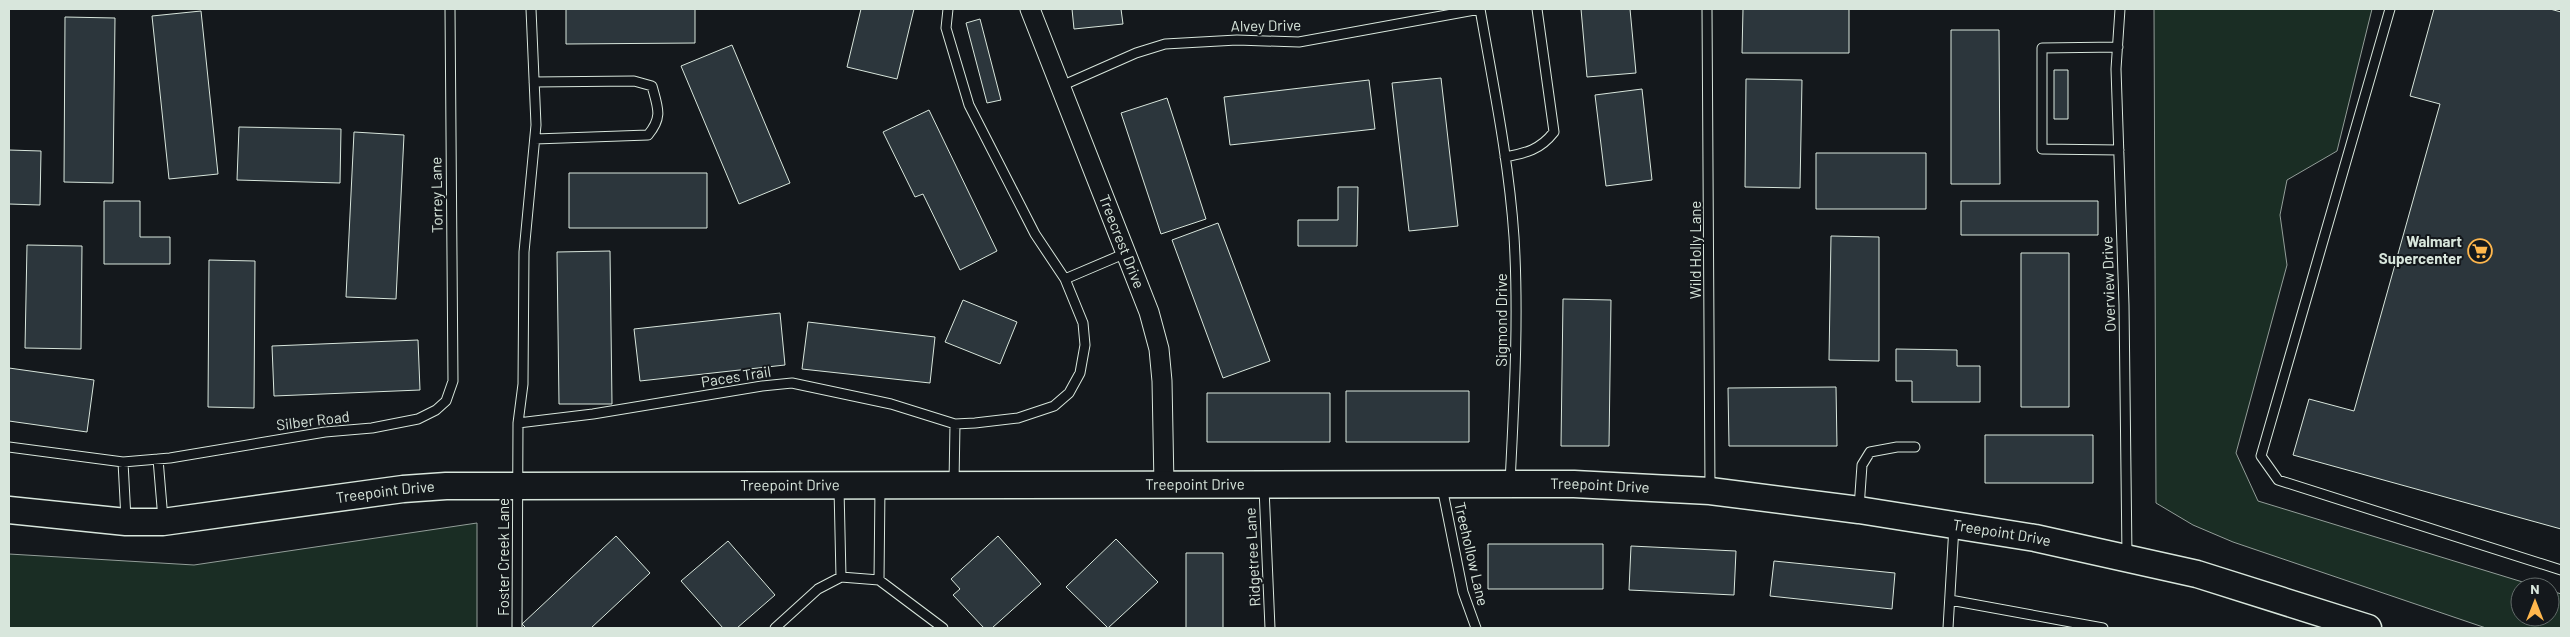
<svg xmlns="http://www.w3.org/2000/svg" width="2570" height="637" viewBox="0 0 2570 637" font-family="Barlow,sans-serif">
<style>
.green{fill:#1a2d24;stroke:#939e99}
.building{fill:#2c363c;stroke:#d8e6dc}
.lines{fill:none;stroke-linecap:round;stroke-linejoin:round}
.lane-casing{stroke:#d8e6dc;stroke-width:11}
.street-casing{stroke:#d8e6dc;stroke-width:21}
.secondary-casing{stroke:#d8e6dc;stroke-width:29}
.lane{stroke:#14181c;stroke-width:9}
.street{stroke:#14181c;stroke-width:19}
.secondary{stroke:#14181c;stroke-width:26}
.labels{text-anchor:middle;stroke-width:4;stroke-linejoin:round;paint-order:stroke}
.street-label{font-size:15px;fill:#d8e6dc;stroke:#14181c}
.poi-label{font-size:15px;font-weight:bold;fill:#d8e6dc;stroke:#14181c;text-anchor:end}
</style>
<rect width="100%" height="100%" fill="#14181c"/>
<path class="green" d="M2154,9H2372L2337,151L2287,180L2280,215L2287,265L2236,453L2258,501L2539,587H2520V617H2550V590L2561,594V628H2486L2233,542L2193,525L2156,503Z
M477,523V628H9V554L194,565Z"/>
<path class="building" d="M566,9H695V43L566,44Z
M861,9H914L897,79L847,67Z
M1072,9H1121L1123,24L1074,29Z
M1581,9H1630L1636,73L1587,77Z
M1743,9H1849V53H1742Z
M2434,9H2550L2561,12V529L2293,455L2309,399L2354,411L2440,104L2410,96Z
M201,11L218,174L169,179L152,16Z
M65,17L115,18L113,183L64,182Z
M980,19L1001,100L987,103L966,23Z
M1951,30H1999L2000,184H1951Z
M732,45L790,183L739,204L681,66Z
M2054,70H2068V119H2054Z
M1441,78L1458,226L1409,231L1392,83Z
M1746,79L1802,80L1800,188L1745,187Z
M1369,80L1375,129L1230,145L1224,97Z
M1642,89L1652,180L1606,186L1595,95Z
M1167,98L1206,219L1161,234L1121,113Z
M929,110L997,251L960,270L923,194L915,197L883,132Z
M239,127L341,129L340,183L237,180Z
M354,132L404,135L396,299L346,297Z
M9,150L41,151L40,205L9,204Z
M1816,153H1926V209H1816Z
M569,173H707V228H569Z
M1338,187H1358L1357,246H1298V220H1338Z
M104,201H140V237H170V264H104Z
M1961,201H2098V235H1961Z
M1218,223L1270,361L1223,378L1172,240Z
M1831,236L1879,237V361L1829,360Z
M27,245L82,246L81,349L25,348Z
M610,251L612,404H559L557,252Z
M2021,253H2069V407H2021Z
M209,260L255,261L254,408L208,407Z
M1563,299L1611,300L1609,446H1561Z
M963,300L1017,322L1000,364L945,342Z
M780,313L785,365L640,381L634,329Z
M808,322L935,337L930,383L802,369Z
M418,340L420,390L274,396L272,346Z
M1896,349L1957,350V366H1980V402H1912V381H1896Z
M9,368L94,380L87,432L9,421Z
M1836,387L1837,446H1729L1728,388Z
M1346,391H1469V442H1346Z
M1207,393H1330V442H1207Z
M1985,435H2093V483H1985Z
M616,536L650,573L591,628H526L522,624Z
M998,536L1041,584L992,628H984L953,595L960,589L951,579Z
M1116,539L1158,582L1108,628L1066,587Z
M728,541L775,595L737,628H723L681,581Z
M1488,544H1603V589H1488Z
M1631,546L1736,551L1734,595L1629,590Z
M1186,553H1223V628H1186Z
M1774,561L1895,573L1892,609L1770,596Z"/>
<g class="lines">
<g class="lane-casing">
<path id="lane" d="M1480,9C1493,84 1509,161 1514,237C1519,319 1514,401 1510,483
M1707,9L1710,488
M2120,9L2116,69L2124,305L2127,556
M2390,9L2261,456L2278,480L2561,570
M2118,47L2042,48V149L2119,150
M534,82L634,81L652,86C658,108 663,117 648,135L535,139
M1059,87L1136,53L1165,44L1237,40L1299,42L1480,9
M1505,157C1526,153 1540,150 1554,132L1537,9
M1065,279L1126,253
M518,423L593,414L762,386L792,383L891,404L955,424L975,423L1018,418L1054,406L1069,393L1080,373L1085,345L1083,323L1065,279L1035,234L969,105L946,28L948,9
M9,447L123,462L170,458L325,432L372,428L418,419L436,410L446,401L453,381L450,9
M158,459L163,519
M123,462L126,519
M954,483L955,424
M1442,487L1463,592L1476,628
M839,488L841,577
M1264,488L1270,628
M1859,508L1862,465L1870,452L1897,447H1915
M879,580L880,487
M879,580L943,628
M1950,600L2103,628
M517,628L518,423L523,384L524,252L536,125L531,9
M775,628L818,589L841,577L879,580
M1948,628L1954,526"/>
</g>
<g class="street-casing">
<g id="street">
<path id="s1" d="M1030,9L1149,312L1159,349L1162,381L1164,485"/>
</g>
</g>
<g class="secondary-casing">
<g id="secondary">
<path id="s2" d="M9,510L126,522H163L403,489L446,486L1574,484L1710,491L1859,510L2035,538L2197,574L2368,628"/>
</g>
</g>
<use href="#lane" class="lane"/>
<use href="#street" class="street"/>
<use href="#secondary" class="secondary"/>
</g>
<defs>
<g id="supermarket-ring" transform="scale(1.25)"><circle r="9.5" fill="#14181c" stroke="#ffb74d" stroke-width="1.5"/><path d="M-6-5.5h2.5l.6 2H6L4.5 2H-2.5L-4.4-4H-6ZM-1.5 3.2a1.3 1.3 0 1 0 .1 0ZM3 3.2a1.3 1.3 0 1 0 .1 0Z" fill="#ffb74d"/></g>
</defs>
<g fill-rule="evenodd">
<use href="#supermarket-ring" x="2480" y="251"/>
</g>
<g class="labels">
<g class="street-label">
<text transform="translate(1266 26) rotate(-1)" y="5">Alvey Drive</text>
<text transform="translate(437 195) rotate(-91)" y="5">Torrey Lane</text>
<text dy="5" stroke="none"><textPath href="#s1" startOffset="250">Treecrest Drive</textPath></text>
<text transform="translate(1696 250) rotate(-90)" y="5">Wild Holly Lane</text>
<text transform="translate(2109 284) rotate(-92)" y="5">Overview Drive</text>
<text transform="translate(1502 320) rotate(-90)" y="5">Sigmond Drive</text>
<text transform="translate(736 377) rotate(-9)" y="5">Paces Trail</text>
<text transform="translate(313 421) rotate(-7)" y="5">Silber Road</text>
<text dy="5" stroke="none"><textPath href="#s2" startOffset="1189">Treepoint Drive</textPath></text>
<text dy="5" stroke="none"><textPath href="#s2" startOffset="784">Treepoint Drive</textPath></text>
<text dy="5" stroke="none"><textPath href="#s2" startOffset="1594">Treepoint Drive</textPath></text>
<text dy="5" stroke="none"><textPath href="#s2" startOffset="379">Treepoint Drive</textPath></text>
<text dy="5" stroke="none"><textPath href="#s2" startOffset="1999">Treepoint Drive</textPath></text>
<text transform="translate(1471 554) rotate(77)" y="5">Treehollow Lane</text>
<text transform="translate(504 557) rotate(-90)" y="5">Foster Creek Lane</text>
<text transform="translate(1253 557) rotate(-93)" y="5">Ridgetree Lane</text>
</g>
<g class="poi-label">
<text x="2462" y="247">Walmart<tspan x="2462" dy="17">Supercenter</tspan></text>
</g>
</g>
<rect width="2570" height="637" fill="none" stroke="#d8e6dc" stroke-width="20"/>
<g transform="translate(2535 602)"><circle r="24" fill="#14181c" stroke="#626a69"/>
<path d="M0-4L9 19L0 12L-9 19Z" fill="#ffb74d"/>
<text y="-8" font-size="14" font-weight="bold" text-anchor="middle" fill="#d8e6dc">N</text>
</g>
</svg>
